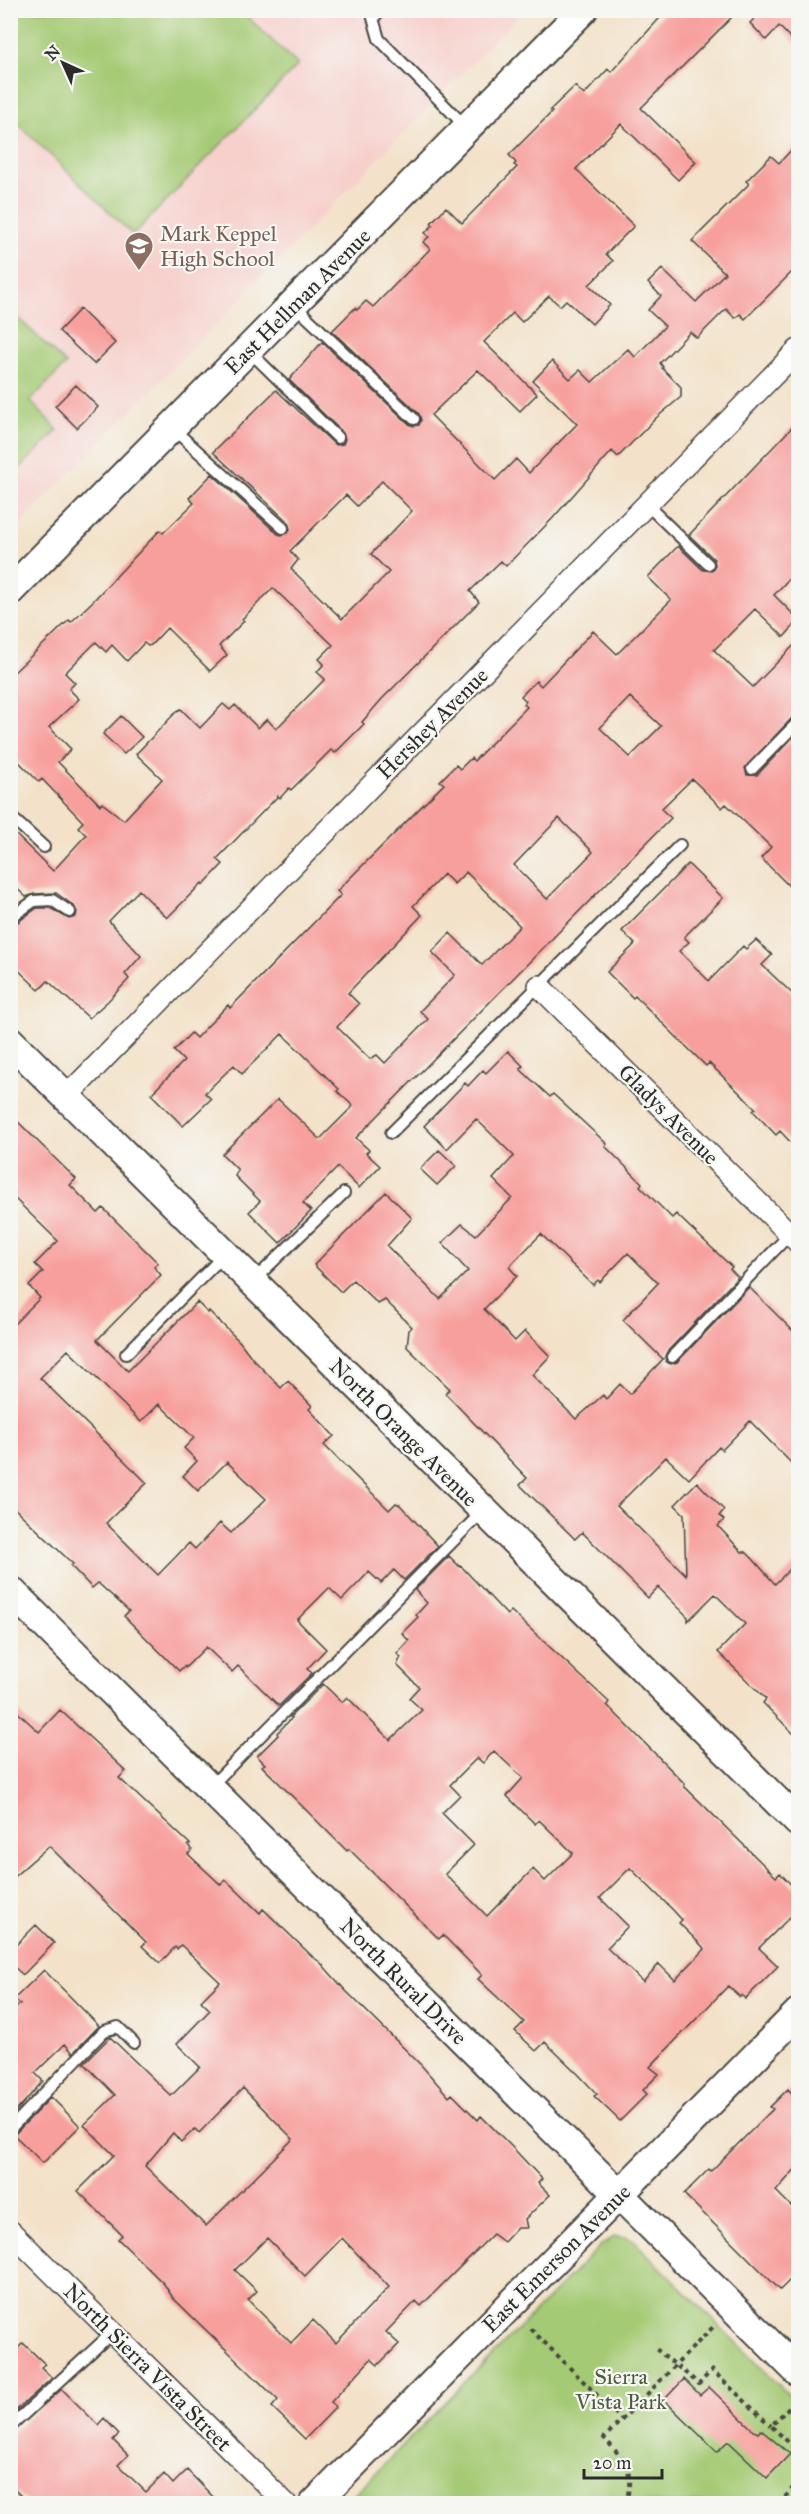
<svg xmlns="http://www.w3.org/2000/svg" width="809" height="2514" viewBox="0 0 809 2514" font-family="'IM FELL Great Primer',serif">
<style>
.built{fill:#f7d0cc}
.green{fill:#a5ca74;stroke:#687a50;stroke-width:1.5}
.building{fill:#f79f9c;fill-rule:evenodd}
.lines{fill:none;stroke-linecap:round;stroke-linejoin:round}
.lane-casing{stroke:#494643;stroke-width:14}
.street-casing{stroke:#494643;stroke-width:24}
.secondary-casing{stroke:#494643;stroke-width:32}
.path{stroke:#494643;stroke-width:4;stroke-dasharray:4.5 4.5;stroke-linecap:butt}
.lane{stroke:#fff;stroke-width:10}
.street{stroke:#fff;stroke-width:21}
.secondary{stroke:#fff;stroke-width:28}
.labels{text-anchor:middle;stroke-width:4.5;stroke-linejoin:round;paint-order:stroke}
.education-label{font-size:22px;fill:#785e54;stroke:#f6f6f2;text-anchor:start}
.street-label{font-size:22px;fill:#2b2b2b;stroke:#f6f6f2}
.park-label{font-size:22px;fill:#505b41;stroke:#f6f6f2}
</style>
<rect width="100%" height="100%" fill="#f6f6f2"/>
<filter id="ink" filterUnits="userSpaceOnUse"><feTurbulence type="fractalNoise" baseFrequency=".0167" numOctaves="2"/><feDisplacementMap in="SourceGraphic" scale="12" xChannelSelector="R" yChannelSelector="G"/><feConvolveMatrix kernelMatrix="1 2 1 2 8 2 1 2 1" color-interpolation-filters="sRGB"/></filter>
<filter id="wash" filterUnits="userSpaceOnUse"><feTurbulence type="fractalNoise" baseFrequency=".008" numOctaves="4" result="noise"/><feDisplacementMap in="SourceGraphic" scale="24" xChannelSelector="R" yChannelSelector="G"/><feGaussianBlur stdDeviation="1.35" result="paint"/><feColorMatrix in="noise" values="0 0 0 0 0 0 0 0 0 0 0 0 0 0 0 0 0 1.4 0 .05"/><feComposite in="paint" operator="in"/></filter>
<g filter="url(#wash)">
<rect width="100%" height="100%" fill="#f3e2c9"/>
<path class="built" d="M11,11H523L11,533Z"/>
<path class="green" d="M10,11H241L298,65L133,235L11,117Z
M10,310L66,364L30,401L58,430L11,477Z
M614,2237H626L634,2241L798,2404V2503L345,2504L601,2245Z"/>
<g id="blocks">
<path class="building" d="M667,10H739L641,108L696,162L678,180L621,124L576,169L634,226L606,254L613,261L589,285L610,305L592,324L566,300L560,306L549,296L522,322L513,313L484,342L537,394L520,411L478,370L431,415L495,480L516,459L529,473L577,424L533,381L552,361L570,379L580,370L592,382L628,349L635,357L665,326L648,310L661,296L648,283L662,269L696,302L725,273L692,241L749,184L746,181L771,156L779,163L798,143V266L745,319L740,314L735,318L726,309L697,338L690,332L660,363L663,367L662,368L681,387V397L656,418L618,457L612,451L553,518L506,566L501,561L470,591L479,602L382,699L362,722L364,724L335,753L331,750L291,790L289,788L280,798L278,796L217,859L223,864L203,885L202,883L167,918L139,890L109,921L141,956L125,974L129,979L108,1001L89,1018L48,981L39,990L10,962V928L37,908H50L69,919L76,917L77,912L74,906L56,893L34,894L26,897L10,882V829L53,871L86,835L78,827L83,822L42,779L39,782L10,753V676L69,620L71,622L91,603L160,530L163,533L194,503L189,498L212,474L278,534L282,535L288,533L290,529L288,522L213,452L276,390L333,443L337,445L343,444L345,439L343,433L289,380L322,342L409,424L413,426L419,425L421,420L419,414L332,331L355,308L357,310L366,301L373,307L430,249L423,242L429,237L425,233L433,225L431,223L446,207L462,223L517,167L514,165L516,163L509,155L552,112L550,110L575,86L584,95L608,69L611,72ZM382,481L412,511L371,554L389,572L342,619L291,569L298,560L290,551L346,495L357,506ZM273,588L333,645L319,659L324,664L317,672L325,679L276,729L267,719L258,728L235,705L230,710L223,704L200,728L181,709L177,711L136,754L162,779L124,820L102,803L100,805L58,762L71,749L49,727L79,699L69,689L75,683L65,673L96,642L106,652L112,645L127,661L144,643L148,646L151,645L167,628L210,671L227,655L219,646L244,621L242,619Z
M763,10H798V46L779,26L766,40L750,23Z
M80,309L115,343L94,364L59,331Z
M76,385L98,407L77,428L55,406Z
M798,421V569L774,595L798,619V621L784,637L755,609L714,650L753,687L798,641V715L793,717L745,768L747,775H757L798,732V895L761,858L771,847L726,804L722,808L692,779L661,809L671,818L356,1138L369,1150L366,1153L380,1166L359,1188L338,1167L303,1203L311,1211L280,1243L249,1212L260,1201L235,1176L238,1170L222,1154L278,1099L320,1139L353,1106L337,1091L339,1089L282,1034L242,1074L234,1065L205,1093L211,1099L183,1126L151,1094L184,1061L174,1051L191,1033L196,1038L228,1005L230,1008L341,895L337,891L444,784L440,781L456,765L460,769L471,758L474,761L527,707L524,704L526,701L521,696L536,681L541,686L593,631L617,654L671,600L648,577L678,546L703,570H713L715,565L714,559L689,535ZM630,697L661,726L630,757L600,728ZM559,818L593,852L547,899L514,865ZM466,872L520,926L482,965L450,933L432,952L455,975L420,1011L428,1019L385,1063L377,1055L370,1059L337,1027L359,1004L348,993L422,915L413,906L444,874L454,884Z
M121,716L142,737L124,754L103,734Z
M688,864L723,898L684,937L689,942L679,951L709,981L743,946L746,949L756,940L772,955L762,965L798,999V1150L780,1131L776,1135L753,1111L756,1109L709,1063L706,1066L635,996L633,998L607,972L635,944L622,931Z
M508,1051L523,1066L520,1069L550,1097L553,1094L607,1144L605,1146L642,1183L640,1186L672,1218L676,1214L732,1267L730,1269L738,1277L667,1352L665,1356L666,1362L671,1364L677,1362L749,1287L798,1336V1470L750,1421L722,1450L719,1447L689,1479L666,1457L617,1506L686,1575L684,1514L675,1505L697,1482L724,1510L719,1516L724,1520L718,1526L742,1552H746L753,1559L775,1584L798,1561V1738L763,1703L766,1699L718,1652L745,1624L715,1594L688,1621V1617L658,1587L648,1598L582,1532L575,1539L520,1485L527,1478L445,1393L450,1389L407,1347L409,1330L412,1327L385,1300L378,1304L353,1280L341,1292L314,1265L386,1192L412,1218L387,1246L440,1299L468,1271L442,1243L462,1224L476,1235L512,1198L493,1179L514,1156L476,1119L447,1149L424,1126L465,1083L468,1086L483,1070L486,1073ZM541,1234L593,1285L598,1280L600,1282L628,1253L658,1283L623,1320L663,1359L630,1394L620,1384L606,1399L603,1395L576,1419L532,1375L550,1356L525,1331L515,1341L484,1309L517,1276L509,1267Z
M10,1114L76,1179L70,1185L98,1213L103,1208L158,1263L154,1267L161,1275L97,1340L128,1371L197,1302L208,1313L209,1311L240,1342L252,1358L281,1388L288,1381L312,1406L309,1409L334,1436L324,1445L389,1510L396,1503L400,1505L438,1546L404,1580L394,1570L381,1583L369,1572L342,1600L329,1588L297,1620L326,1649L307,1669L312,1673L279,1706L238,1666L232,1672L206,1647L185,1668L184,1666L179,1671L124,1616L129,1611L98,1583L92,1588L71,1566L73,1564L10,1504V1328L40,1298L29,1286L43,1272L35,1264L58,1241L10,1194ZM68,1350L141,1422L159,1404L194,1438L184,1448L197,1461L183,1476L198,1491L227,1462L266,1499L231,1533L220,1523L195,1549L189,1543L158,1575L106,1523L147,1483L40,1378Z
M439,1150L456,1166L437,1185L420,1169Z
M449,1556L460,1567L461,1566L507,1615L511,1611L609,1702L607,1705L685,1784L684,1786L776,1877L780,1873L798,1892V1909L759,1948L778,1966L745,1999L742,1995L740,1997L728,1986L650,2067L659,2074L643,2090L647,2094L620,2121L594,2096L597,2094L579,2075L545,2042L536,2051L515,2031L524,2022L478,1979L482,1975L443,1935L439,1939L349,1849L347,1851L262,1766L265,1764L257,1756L278,1735L277,1733L292,1718L290,1717L323,1684L342,1702L347,1697L390,1740L422,1710L409,1698L419,1687L397,1665L401,1657L397,1654L409,1641L402,1633L418,1617L416,1615L427,1603L415,1590ZM494,1751L523,1778L507,1796L535,1824L539,1820L573,1853L545,1881L533,1869L487,1916L445,1874L474,1845L442,1813L460,1795L450,1785L477,1758L483,1763ZM630,1868L673,1910L682,1920L679,1923L705,1949L675,1980L659,1964L643,1982L607,1948L628,1926L600,1898Z
M10,1705L39,1732L60,1710L126,1771L119,1778L190,1844L188,1845L192,1850L188,1854L221,1885L226,1880L260,1913L263,1909L314,1958L320,1962L345,1990L421,2065L449,2097L452,2094L478,2120L481,2116L514,2149L542,2179L538,2183L550,2195L525,2219L527,2228H517L504,2242L493,2234L421,2306L416,2301L386,2332L399,2344L378,2365L371,2359L331,2402L336,2407L305,2439L272,2407L278,2400L173,2298L164,2284L118,2239L122,2235L78,2191L114,2155L84,2125L115,2095L84,2063L110,2037L171,2096L200,2067L177,2044L210,2010L201,2001L220,1982L181,1945L177,1949L175,1947L160,1963L142,1946L146,1942L49,1846L10,1880ZM243,2088L293,2139L206,2226L145,2166L173,2133L181,2142L195,2129L199,2133ZM267,2238L305,2276L342,2238L389,2287L336,2343L313,2320L291,2343L248,2300L257,2291L235,2270Z
M36,1925L54,1943L23,1975L10,1963V1951Z
M44,1970L99,2026L73,2053L65,2044L35,2073L43,2081L10,2118V2014L20,2004L14,1999Z
M788,2089L798,2100V2166L776,2191L798,2213V2272L780,2290L684,2194L709,2169L711,2171L773,2109L770,2107Z
M51,2097L80,2126L43,2163L14,2135Z
M23,2343L45,2364L41,2367L52,2378L10,2416V2356Z
M684,2379L700,2395L709,2387L754,2431L758,2433L761,2430L790,2454L767,2478L728,2441L717,2452L664,2400Z
M62,2389L98,2425L104,2418L119,2434L113,2440L128,2455L118,2465L146,2492L164,2474L173,2484L187,2470L220,2504H29L10,2485V2434Z"/>
</g>
</g>
<g filter="url(#ink)">
<use href="#blocks" fill-opacity="0" stroke="#494643" stroke-width="1.5"/>
<g class="lines">
<g class="lane-casing">
<path id="lane" d="M381,10L373,18L379,39L467,128
M293,304L414,419
M248,350L338,438
M172,428L283,528
M647,505L708,564
M752,769L798,722
M10,816L44,847
M10,918L34,901L52,900L70,912
M391,1133L680,845
M253,1281L344,1193
M126,1354L225,1254
M672,1357L790,1234
M209,1788L483,1511
M10,2129L104,2031L118,2027L134,2043
M10,2427L113,2332"/>
</g>
<g class="street-casing">
<path id="street" d="M539,986L798,1242
M67,1096L798,350
M10,2231L286,2504"/>
</g>
<g class="secondary-casing">
<path id="secondary" d="M10,591L583,10
M10,1041L798,1822
M10,1590L798,2372
M314,2504L798,2013"/>
</g>
<path class="path" d="M531,2329L622,2420
M656,2349L699,2384L712,2370L771,2426
M789,2407L771,2426L798,2451
M626,2504C634,2469 627,2463 604,2438L715,2325
M779,2504L798,2482"/>
<use href="#lane" class="lane"/>
<use href="#street" class="street"/>
<use href="#secondary" class="secondary"/>
</g>
</g>
<defs>
<g id="school-pin" transform="scale(1.5)"><path d="M0 17L-7.5 6A9.5 9.5 0 1 1 7.5 6Z" fill="#8d6e63" stroke="#f6f6f2"/><path d="M0-5L7-2L0 1L-7-2ZM-4 1L0 2.5L4 1V4Q0 6-4 4Z" fill="#fff"/></g>
</defs>
<g fill-rule="evenodd">
<use href="#school-pin" x="139" y="246"/>
</g>
<g class="labels">
<g class="education-label">
<text x="160" y="241">Mark Keppel<tspan x="160" dy="25">High School</tspan></text>
</g>
<g class="street-label">
<text transform="translate(297 301) rotate(-45)" y="8">East Hellman Avenue</text>
<text transform="translate(432 723) rotate(-45)" y="8">Hershey Avenue</text>
<text transform="translate(669 1114) rotate(45)" y="8">Gladys Avenue</text>
<text transform="translate(404 1432) rotate(45)" y="8">North Orange Avenue</text>
<text transform="translate(404 1981) rotate(45)" y="8">North Rural Drive</text>
<text transform="translate(556 2258) rotate(-45)" y="8">East Emerson Avenue</text>
<text transform="translate(148 2367) rotate(45)" y="8">North Sierra Vista Street</text>
</g>
<g class="park-label">
<text x="621" y="2384">Sierra<tspan x="621" dy="25">Vista Park</tspan></text>
</g>
</g>
<rect width="809" height="2514" fill="none" stroke="#f6f6f2" stroke-width="36"/>
<g transform="translate(63 63) rotate(315)" stroke="#f6f6f2" stroke-width="4.5" paint-order="stroke">
<path d="M0-4.5L10 22L0 15L-10 22Z" fill="#2b2b2b"/>
<text y="-9" font-size="16" font-weight="bold" text-anchor="middle" fill="#2b2b2b">N</text>
</g>
<path d="M584 2469v9h78v-9" fill="none" stroke="#2b2b2b" stroke-width="3"/>
<text x="593" y="2469" font-size="18" fill="#2b2b2b" stroke="#f6f6f2" stroke-width="4.5" paint-order="stroke">20 m</text>
</svg>
